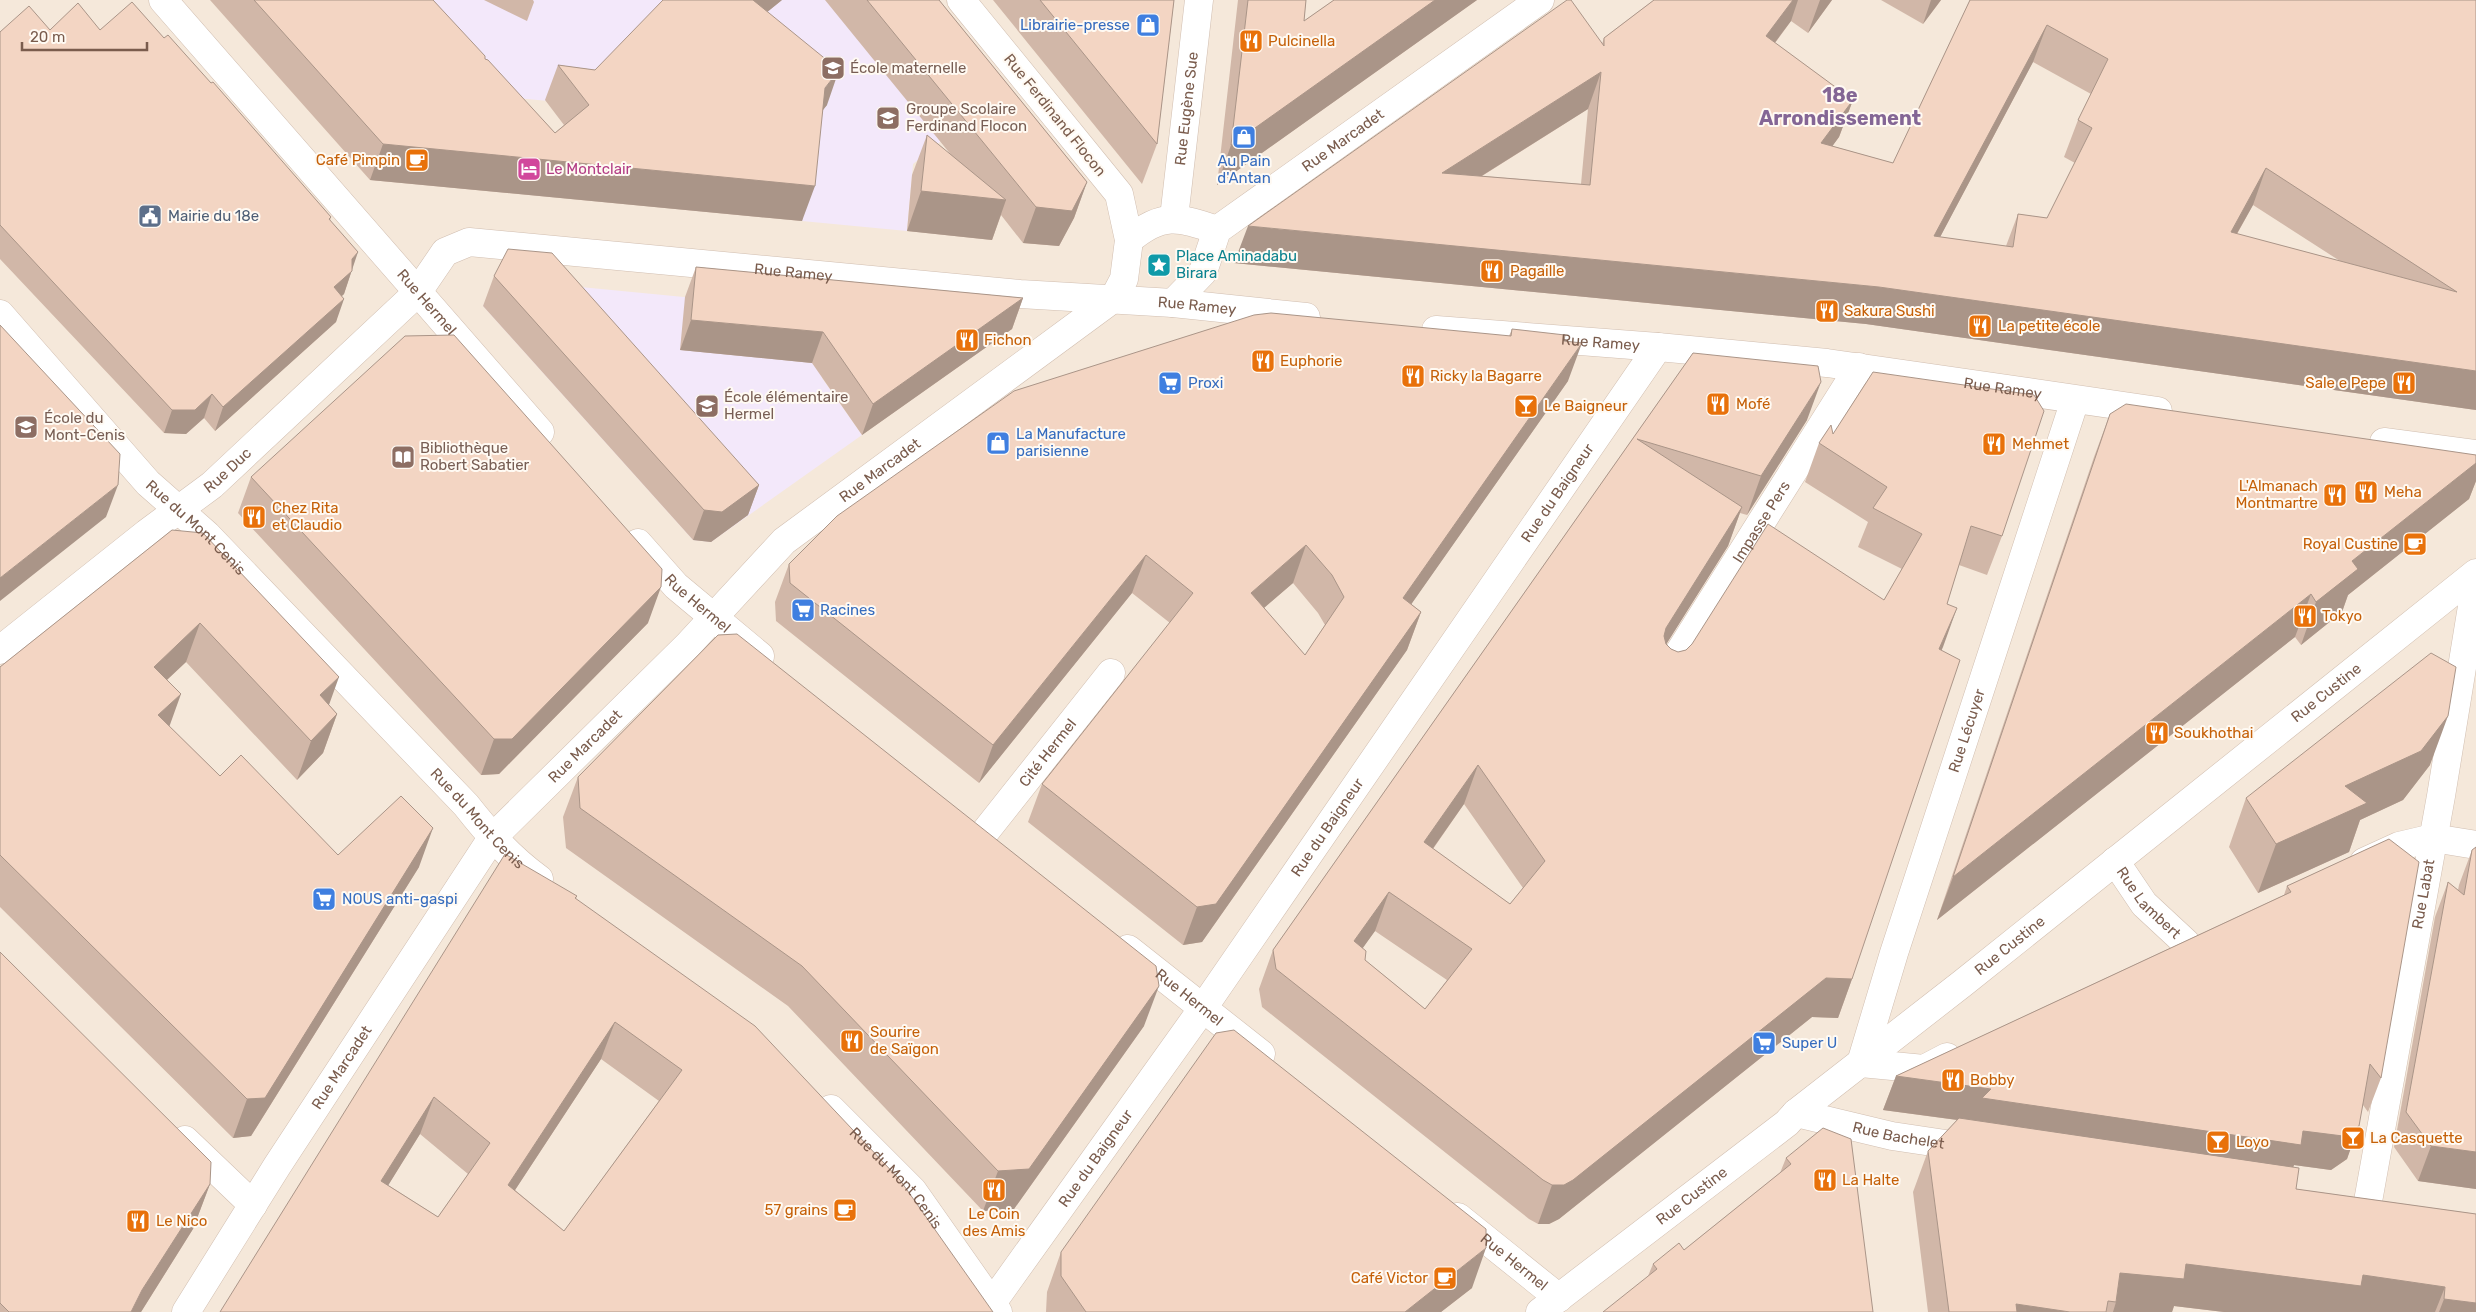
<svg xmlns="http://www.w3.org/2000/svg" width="2476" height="1312" viewBox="0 0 2476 1312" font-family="Rubik,sans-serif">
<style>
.residential{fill:#f5e8da}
.education{fill:#f3e8fa}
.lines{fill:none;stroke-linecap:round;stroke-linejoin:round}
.minor-casing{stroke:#d1beb0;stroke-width:29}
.minor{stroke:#fff;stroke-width:28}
.wall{fill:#d1b7a8;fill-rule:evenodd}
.shaded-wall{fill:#aa9588}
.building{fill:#f3d5c3;stroke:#aa9588;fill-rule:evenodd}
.labels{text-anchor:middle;stroke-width:4;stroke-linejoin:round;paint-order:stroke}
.shop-label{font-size:15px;fill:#366cbe;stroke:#fffaf3;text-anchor:start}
.food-label{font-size:15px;fill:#c56008;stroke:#fffaf3;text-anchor:start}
.education-label{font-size:15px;fill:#785e54;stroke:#fffaf3;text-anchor:start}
.street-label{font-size:15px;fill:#7a5c4d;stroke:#fffaf3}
.hotel-label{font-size:15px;fill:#b23c85;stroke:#fffaf3;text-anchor:start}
.service-label{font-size:15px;fill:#4e5e75;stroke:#fffaf3;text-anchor:start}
.culture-label{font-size:15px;fill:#0d838f;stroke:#fffaf3;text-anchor:start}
.district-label{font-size:20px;font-weight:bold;fill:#846695;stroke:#fffaf3}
</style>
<rect width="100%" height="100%" fill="#fdf6ec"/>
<path class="residential" d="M0,0H2476V1312H0Z"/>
<path class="education" d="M387,0H897L984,106L913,164L907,231L802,221L811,123L678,113L472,94Z
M497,279L828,311L822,378L862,435L711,542L693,540L483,306Z"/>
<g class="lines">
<g class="minor-casing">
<g id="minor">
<path id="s1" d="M163,0L540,432"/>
<path id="s2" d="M1174,218L1199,0"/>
<path d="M1129,240C1162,212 1178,217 1217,230"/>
<path id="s3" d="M1173,303L1203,272L1217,230L1540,0"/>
<path id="s4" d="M0,314L148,483L207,535L466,805C488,833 510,858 539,879"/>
<path id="s5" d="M1436,330L1658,347L1827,363L2158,411"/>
<path d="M2384,442L2476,454"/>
<path id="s6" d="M638,543L676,586L760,656"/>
<path id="s7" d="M0,650L147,533L212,485L417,293L445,252L469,242L1020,294L1173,303L1306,317"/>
<path id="s8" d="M1665,675L1859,367"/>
<path id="s9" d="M985,832L1111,673"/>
<path id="s10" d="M2115,861L2144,904L2186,943"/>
<path d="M2364,862L2399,846L2433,838L2476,845"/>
<path id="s11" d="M1128,949L1261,1054"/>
<path id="s12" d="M1947,1057L1924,1069L1861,1063L1894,953L2075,400"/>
<path id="s13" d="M831,1109L913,1191L998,1312"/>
<path id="s14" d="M1796,1113L1892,1136L1972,1148"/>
<path d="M185,1140L253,1205"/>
<path id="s15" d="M2367,1207L2441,796L2476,582"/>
<path id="s16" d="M1458,1217L1559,1298"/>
<path id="s17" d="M992,1303L1203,1008L1658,347"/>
<path id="s18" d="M186,1312L277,1166L492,838L688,645L784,541L1114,298L1124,279L1129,240L1119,194L961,0"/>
<path id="s19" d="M1540,1312L1787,1123L1796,1113L1963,983L2476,573"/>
</g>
</g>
<use href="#minor" class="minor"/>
</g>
<path class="wall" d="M210,0H433L485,59L555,133L564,125L545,100L558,65L595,70L782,0L767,12L827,105L823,110L802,221L370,180Z
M484,0H533L534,2L527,21Z
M825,0H939L1087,182L1074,218L1059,246L1023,243L1001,215L992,240L907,231L912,175L927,135L952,156Z
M993,0H1174L1157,144L1142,184Z
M1238,0H1306L1304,21L1334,0H1477L1217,185Z
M1654,0H1832L1808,33L1791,21L1775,43L1853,100L1839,137L1832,146L1893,163L1970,0H2476V410L1866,324L1234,263L1602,44L1604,38ZM2033,62L2091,94L2078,120L2064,157L2075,163L2047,218L2018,214L2006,246L1940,237ZM1588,109L1581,184L1482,176ZM2253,205L2340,261L2237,234Z
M1881,0H1941L1923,24Z
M50,30H100L164,38L331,217L330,221L352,269L344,294L342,296L336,322L215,431L204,418L186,434L164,433L0,259V32Z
M696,267L1023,298L1012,329L862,435L812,363L680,350L685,297Z
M494,276L759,485L748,515L711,542L693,540L483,306Z
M1512,329L1564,341L1568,381L1411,604L1421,612L1407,650L1202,942L1183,945L1028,822L1042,784L1170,623L1132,593L979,783L776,621L775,602L789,564L1509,336ZM1293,583L1318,613L1325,625L1305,655L1264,608Z
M1693,353L1807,420L1747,515L1740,513L1728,546L1666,644L1671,649L1678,652L1686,650L1884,600L1902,569L1858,547L1868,522L1805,482L1819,443L1833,434L2002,536L1987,575L1959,565L1947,604L1941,650L1852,979L1838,1018L1812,1017L1559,1219L1549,1224H1538L1529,1219L1262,1007L1259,989L1273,950ZM1464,804L1523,888L1510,904L1433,849ZM1375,931L1447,980L1425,1009L1365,960L1362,948Z
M2110,414L2476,455V481L2469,499L2348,595L2342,612L2301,645L2295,637L1937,920L2094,457Z
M251,477L648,623L499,774L481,775L238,513Z
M172,530L337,714L323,753L297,780L186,662L167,680L169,726L220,776L338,855L419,867L251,1136L233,1138L0,907V667Z
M2430,765L2403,800L2360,820L2349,852L2258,893L2229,847L2246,798Z
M578,777L1144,1026L1014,1209L983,1211L788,1006L566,848L563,817Z
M2389,839L2381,1078L2368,1112L2363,1105L2347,1159L2331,1170L2294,1165L2293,1167L2296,1189L2476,1214V1312H2224L2174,1306L2172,1312H1928L1913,1192L1928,1151L1957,1120L1883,1110L1896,1076L2284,895L2287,886Z
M2476,847V1189L2418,1181L2394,1147L2435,917L2448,882L2458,890L2459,885L2472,850Z
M577,896L576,899L993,1312H220ZM601,1059L659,1101L564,1231L515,1190ZM420,1134L468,1174L438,1217L388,1185Z
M0,952L210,1184L193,1229L141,1312H0Z
M1851,1139L1648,1276L1653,1264L1684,1250L1780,1173L1786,1158Z
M1061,1252L1472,1288L1441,1312H1046L1047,1292Z"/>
<path class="shaded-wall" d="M752,0H782L739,35Z
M1435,0H1477L1217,185L1231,145Z
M1793,0H1798L1791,21L1752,73L1766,36Z
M1820,0H1832L1808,33Z
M1931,0H1941L1923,24Z
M2047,25L2033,62L1921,273L1934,236Z
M839,70L827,105L812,123L825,88Z
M1601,72L1588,109L1429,209L1442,173Z
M1853,100L1839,137L1808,180L1821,143Z
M383,144L815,186L802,221L370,180Z
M2266,168L2253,205L2217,269L2231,232Z
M1087,182L1074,218L1059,246L1023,243L1036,207Z
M921,191L1006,200L992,240L907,231Z
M1248,226L1879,287L2476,371V410L1866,324L1234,263Z
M358,252L344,294L325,311L334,287L352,259Z
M1023,298L1012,329L862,435L873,404Z
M344,299L336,322L215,431L223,407Z
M691,320L823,332L812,363L680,350Z
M1582,343L1568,381L1389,636L1403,598Z
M1821,382L1807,420L1747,515L1761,476Z
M212,394L204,418L186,434L164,433L172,410Z
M2476,463V481L2469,499L2348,595L2342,612L2301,645L2316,602L2352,561Z
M118,485L106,517L0,601V578Z
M759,485L748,515L711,542L693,540L704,510Z
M1742,507L1728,546L1652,667L1666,628Z
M1306,545L1293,583L1237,631L1251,593Z
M1146,555L1132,593L979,783L993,745Z
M661,587L648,623L499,774L481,775L494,739Z
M2311,594L2295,637L1937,920L1953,877Z
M1957,608L1943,647L1925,688L1939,649Z
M1421,612L1407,650L1202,942L1183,945L1197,907Z
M200,623L186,662L140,705L154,667Z
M339,677L325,716L320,695Z
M181,694L167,733L158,715Z
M337,714L323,753L297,780L311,741Z
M2448,716L2430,765L2403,800L2360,820L2349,852L2258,893L2276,844L2345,786Z
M1478,765L1464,804L1410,881L1424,842Z
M433,828L419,867L251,1136L233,1138L247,1099Z
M1389,892L1375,931L1340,980L1354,941Z
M1826,978L1852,979L1838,1018L1812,1017L1559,1219L1549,1224H1538L1552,1185Z
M1159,986L1144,1026L1014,1209L983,1211L998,1171Z
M615,1022L601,1059L494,1222L508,1185Z
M1896,1076L2303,1131L2359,1126L2347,1159L2331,1170L2294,1165L2289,1179L1973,1122L1883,1110Z
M434,1097L420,1134L368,1218L381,1181Z
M2431,1146L2476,1152V1189L2418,1181Z
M210,1184L193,1229L141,1312H131L142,1290Z
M1486,1248L1472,1288L1441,1312H1405Z
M2186,1264L2363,1275L2445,1287L2435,1312H2224L2174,1306L2172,1312H2113L2116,1302L2120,1273Z
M2444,1299L2476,1303V1312H2439Z
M2016,1304L2070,1312H2013Z"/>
<path class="building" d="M254,0H433L485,56V59L488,60L555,133L589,105L558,65L595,70L663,0H753L839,70L825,88L815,186L383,144Z
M867,0H939L1087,182L1072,211L1036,207Z
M1040,0H1174L1157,144Z
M1248,0H1306L1304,21L1334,0H1435L1231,145Z
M1567,0H1571L1604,46V38L1654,0H1793L1766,36L1853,100L1821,143L1893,163L1970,0H2476V371L1879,287L1248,226ZM2047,25L2108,59L2078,120L2092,128L2047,218L2018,214L2013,247L1934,236ZM1601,72L1590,185L1442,173ZM2266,168L2457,292L2231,232Z
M132,2L164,38L168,35L211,83L213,82L331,217L329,219L358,252L352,259V271L334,287L344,299L223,407L212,394L195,410H172L0,225V32L29,6L50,30L78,3L100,30Z
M927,135L1006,200L921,191Z
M508,249L552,253L759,485L722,512L704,510L494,276Z
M696,267L1023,298L873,404L823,332L691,320Z
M1271,313L1511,336L1512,329L1565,335L1564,341L1582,343L1403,598L1421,612L1216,904L1197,907L1042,784L1193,593L1146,555L993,745L790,583L789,564L837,516L1014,391L1254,315ZM1306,545L1332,575L1344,597L1305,655L1251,593Z
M0,325L120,454L118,485L0,578Z
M454,335L662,569L661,587L512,739H494L251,477L405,336Z
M1693,353L1818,366L1821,382L1761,476L1637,439L1742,507L1666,628L1664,636L1666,644L1671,649L1678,652L1686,650L1692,644L1768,524L1884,600L1922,534L1873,508L1887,487L1819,443L1831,425L1833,434L1873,372L2034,395L2044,411L2002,536L1971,526L1947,604L1957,608L1939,649L1960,660L1852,979L1826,978L1573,1180L1564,1185H1552L1543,1180L1276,969L1273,950ZM1478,765L1545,861L1510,904L1424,842ZM1389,892L1472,949L1425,1009L1365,960L1366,951L1354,941Z
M2126,404L2476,455V463L2352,561L2358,569L2316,602L2311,594L1953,877L2110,414Z
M172,530L203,533L339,677L320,695L337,714L311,741L200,623L154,667L181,694L158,715L220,776L241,755L338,855L401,796L433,828L265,1098L247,1099L0,855V667Z
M737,634L1156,966L1159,986L1029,1169L998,1171L802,966L580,808L578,777L718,635Z
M2431,653L2456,667L2448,716L2421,751L2345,786L2367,803L2276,844L2246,798Z
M2389,839L2419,862L2381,1078L2370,1064L2359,1126L2343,1136L2303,1131L2301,1145L1982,1098L1991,1089L1896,1076L2291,892L2287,886Z
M2476,847V1152L2431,1146L2406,1112L2448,882L2464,895L2472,850Z
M505,854L577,896L575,898L755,1026L900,1180L993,1312H220ZM615,1022L682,1070L564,1231L508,1185ZM434,1097L490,1143L438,1217L381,1181Z
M0,952L211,1162L210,1184L142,1290L131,1312H9L0,1303Z
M1234,1030L1486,1229V1248L1405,1312H1086L1061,1276V1252L1216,1033Z
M1959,1118L2299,1168L2296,1189L2476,1214V1303L2444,1299L2445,1287L2363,1275L2361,1286L2186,1264L2184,1279L2120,1273L2116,1302L2108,1301L2106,1312H2070L2016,1304L2017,1312H1949L1928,1151Z
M1823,1128L1851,1139L1873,1312H1603L1657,1269L1653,1264L1679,1243L1684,1250L1791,1164L1786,1158Z"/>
<defs>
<g id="shop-square" transform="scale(1.25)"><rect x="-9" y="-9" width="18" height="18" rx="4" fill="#3f7fe0" stroke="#fffaf3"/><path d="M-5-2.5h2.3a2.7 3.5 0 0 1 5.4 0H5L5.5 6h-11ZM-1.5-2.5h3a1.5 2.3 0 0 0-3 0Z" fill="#fff"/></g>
<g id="restaurant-square" transform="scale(1.25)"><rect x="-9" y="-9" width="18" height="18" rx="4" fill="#e8710a" stroke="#fffaf3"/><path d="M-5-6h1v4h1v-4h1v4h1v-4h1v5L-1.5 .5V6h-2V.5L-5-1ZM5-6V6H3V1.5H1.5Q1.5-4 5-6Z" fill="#fff"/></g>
<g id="school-square" transform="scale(1.25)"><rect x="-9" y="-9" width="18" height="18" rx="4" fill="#8d6e63" stroke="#fffaf3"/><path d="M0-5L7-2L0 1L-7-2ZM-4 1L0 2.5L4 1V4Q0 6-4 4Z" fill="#fff"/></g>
<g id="cafe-square" transform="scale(1.25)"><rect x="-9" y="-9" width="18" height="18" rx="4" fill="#e8710a" stroke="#fffaf3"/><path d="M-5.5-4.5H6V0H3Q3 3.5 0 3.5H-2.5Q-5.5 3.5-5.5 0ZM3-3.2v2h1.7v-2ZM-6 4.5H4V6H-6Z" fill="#fff"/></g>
<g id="hotel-square" transform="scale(1.25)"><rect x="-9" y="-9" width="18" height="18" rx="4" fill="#d1479c" stroke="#fffaf3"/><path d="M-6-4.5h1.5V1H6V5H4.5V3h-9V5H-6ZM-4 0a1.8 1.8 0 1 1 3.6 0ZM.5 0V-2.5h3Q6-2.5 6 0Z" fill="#fff"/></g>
<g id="civic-square" transform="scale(1.25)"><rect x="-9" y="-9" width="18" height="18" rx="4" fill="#5c6f8a" stroke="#fffaf3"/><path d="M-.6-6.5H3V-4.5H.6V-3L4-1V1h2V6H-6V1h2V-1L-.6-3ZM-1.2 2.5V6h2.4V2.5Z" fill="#fff"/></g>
<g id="sight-square" transform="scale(1.25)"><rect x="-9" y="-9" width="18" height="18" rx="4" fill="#0f9aa8" stroke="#fffaf3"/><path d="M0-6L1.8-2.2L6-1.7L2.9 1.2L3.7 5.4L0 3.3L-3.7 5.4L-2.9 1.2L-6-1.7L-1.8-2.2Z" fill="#fff"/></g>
<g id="supermarket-square" transform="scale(1.25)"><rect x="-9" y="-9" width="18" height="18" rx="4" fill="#3f7fe0" stroke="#fffaf3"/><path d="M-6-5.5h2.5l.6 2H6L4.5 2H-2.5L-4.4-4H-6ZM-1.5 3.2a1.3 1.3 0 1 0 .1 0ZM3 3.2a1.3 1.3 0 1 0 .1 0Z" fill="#fff"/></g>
<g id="bar-square" transform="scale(1.25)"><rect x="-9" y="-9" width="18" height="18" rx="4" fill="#e8710a" stroke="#fffaf3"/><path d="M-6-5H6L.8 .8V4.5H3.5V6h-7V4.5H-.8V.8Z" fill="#fff"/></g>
<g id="library-square" transform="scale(1.25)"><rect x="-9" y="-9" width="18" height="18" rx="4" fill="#8d6e63" stroke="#fffaf3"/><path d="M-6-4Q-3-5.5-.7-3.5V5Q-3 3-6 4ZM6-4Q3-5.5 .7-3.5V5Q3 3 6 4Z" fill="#fff"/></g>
</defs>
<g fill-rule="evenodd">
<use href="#shop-square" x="1148" y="25"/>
<use href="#restaurant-square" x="1251" y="41"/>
<use href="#school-square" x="833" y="68"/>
<use href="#school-square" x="888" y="118"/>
<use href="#shop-square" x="1244" y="137"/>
<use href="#cafe-square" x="417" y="160"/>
<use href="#hotel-square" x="529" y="169"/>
<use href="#civic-square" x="150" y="216"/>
<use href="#sight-square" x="1159" y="265"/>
<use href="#restaurant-square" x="1492" y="271"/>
<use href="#restaurant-square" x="1827" y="311"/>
<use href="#restaurant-square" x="1980" y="326"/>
<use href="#restaurant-square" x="967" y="340"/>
<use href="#restaurant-square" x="1263" y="361"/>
<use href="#restaurant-square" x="1413" y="376"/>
<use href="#supermarket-square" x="1170" y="383"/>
<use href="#restaurant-square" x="2404" y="383"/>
<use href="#restaurant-square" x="1718" y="404"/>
<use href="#school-square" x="707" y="406"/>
<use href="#bar-square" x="1526" y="406"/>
<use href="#school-square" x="26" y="427"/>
<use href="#shop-square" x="998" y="443"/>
<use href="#restaurant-square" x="1994" y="444"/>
<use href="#library-square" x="403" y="457"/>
<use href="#restaurant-square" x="2366" y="492"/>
<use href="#restaurant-square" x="2335" y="495"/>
<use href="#restaurant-square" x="254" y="517"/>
<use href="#cafe-square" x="2415" y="544"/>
<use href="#supermarket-square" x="803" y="610"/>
<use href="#restaurant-square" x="2305" y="616"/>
<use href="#restaurant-square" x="2157" y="733"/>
<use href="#supermarket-square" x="324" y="899"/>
<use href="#restaurant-square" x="852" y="1041"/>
<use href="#supermarket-square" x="1764" y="1043"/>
<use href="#restaurant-square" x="1953" y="1080"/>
<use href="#bar-square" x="2353" y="1138"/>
<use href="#bar-square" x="2218" y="1142"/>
<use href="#restaurant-square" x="1825" y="1180"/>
<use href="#restaurant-square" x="994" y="1190"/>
<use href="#cafe-square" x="845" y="1210"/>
<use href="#restaurant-square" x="138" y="1221"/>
<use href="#cafe-square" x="1445" y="1278"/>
</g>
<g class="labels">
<g class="shop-label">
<text x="1130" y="30" text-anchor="end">Librairie-presse</text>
<text x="1244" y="166" text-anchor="middle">Au Pain<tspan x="1244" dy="17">d'Antan</tspan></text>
<text x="1188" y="388">Proxi</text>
<text x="1016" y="439">La Manufacture<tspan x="1016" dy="17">parisienne</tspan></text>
<text x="820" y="615">Racines</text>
<text x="342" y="904">NOUS anti-gaspi</text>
<text x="1782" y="1048">Super U</text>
</g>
<g class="food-label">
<text x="1268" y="46">Pulcinella</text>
<text x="400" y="165" text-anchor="end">Café Pimpin</text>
<text x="1510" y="276">Pagaille</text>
<text x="1844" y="316">Sakura Sushi</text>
<text x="1998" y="331">La petite école</text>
<text x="984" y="345">Fichon</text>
<text x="1280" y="366">Euphorie</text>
<text x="1430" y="381">Ricky la Bagarre</text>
<text x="2386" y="388" text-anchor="end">Sale e Pepe</text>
<text x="1736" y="409">Mofé</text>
<text x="1544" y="411">Le Baigneur</text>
<text x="2012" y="449">Mehmet</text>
<text x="2318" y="491" text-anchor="end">L'Almanach<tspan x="2318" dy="17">Montmartre</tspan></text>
<text x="2384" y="497">Meha</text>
<text x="272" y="513">Chez Rita<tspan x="272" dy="17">et Claudio</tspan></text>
<text x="2398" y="549" text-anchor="end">Royal Custine</text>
<text x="2322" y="621">Tokyo</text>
<text x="2174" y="738">Soukhothai</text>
<text x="870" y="1037">Sourire<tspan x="870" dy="17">de Saïgon</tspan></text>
<text x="1970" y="1085">Bobby</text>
<text x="2370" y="1143">La Casquette</text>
<text x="2236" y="1147">Loyo</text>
<text x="1842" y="1185">La Halte</text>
<text x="828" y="1215" text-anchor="end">57 grains</text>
<text x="994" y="1219" text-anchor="middle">Le Coin<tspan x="994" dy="17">des Amis</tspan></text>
<text x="156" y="1226">Le Nico</text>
<text x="1428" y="1283" text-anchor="end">Café Victor</text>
</g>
<g class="education-label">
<text x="850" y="73">École maternelle</text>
<text x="906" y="114">Groupe Scolaire<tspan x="906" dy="17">Ferdinand Flocon</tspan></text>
<text x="724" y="402">École élémentaire<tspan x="724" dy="17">Hermel</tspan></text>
<text x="44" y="423">École du<tspan x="44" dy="17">Mont-Cenis</tspan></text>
<text x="420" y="453">Bibliothèque<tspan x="420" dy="17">Robert Sabatier</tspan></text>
</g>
<g class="street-label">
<text dy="5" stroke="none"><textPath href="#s2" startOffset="110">Rue Eugène Sue</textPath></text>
<text transform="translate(1055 115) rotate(51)" y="5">Rue Ferdinand Flocon</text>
<text dy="5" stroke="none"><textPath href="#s3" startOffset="242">Rue Marcadet</textPath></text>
<text dy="5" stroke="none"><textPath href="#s7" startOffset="951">Rue Ramey</textPath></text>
<text dy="5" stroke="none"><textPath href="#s1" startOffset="401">Rue Hermel</textPath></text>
<text dy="5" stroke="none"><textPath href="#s7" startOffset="1356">Rue Ramey</textPath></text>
<text dy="5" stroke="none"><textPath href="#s5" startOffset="165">Rue Ramey</textPath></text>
<text dy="5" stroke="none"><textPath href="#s5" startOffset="570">Rue Ramey</textPath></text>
<text dy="5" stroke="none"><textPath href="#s7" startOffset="290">Rue Duc</textPath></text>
<text dy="5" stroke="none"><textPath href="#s18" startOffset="1100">Rue Marcadet</textPath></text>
<text dy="5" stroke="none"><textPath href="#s17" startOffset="988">Rue du Baigneur</textPath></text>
<text dy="5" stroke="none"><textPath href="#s8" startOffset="181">Impasse Pers</textPath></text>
<text dy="5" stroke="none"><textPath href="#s4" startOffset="290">Rue du Mont Cenis</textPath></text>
<text dy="5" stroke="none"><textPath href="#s6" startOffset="85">Rue Hermel</textPath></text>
<text dy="5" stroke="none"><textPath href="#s19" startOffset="1001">Rue Custine</textPath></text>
<text dy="5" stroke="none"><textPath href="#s12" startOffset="438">Rue Lécuyer</textPath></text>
<text dy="5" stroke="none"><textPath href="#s18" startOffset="695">Rue Marcadet</textPath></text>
<text dy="5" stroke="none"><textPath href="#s9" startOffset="101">Cité Hermel</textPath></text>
<text dy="5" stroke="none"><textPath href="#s4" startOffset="695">Rue du Mont Cenis</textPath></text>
<text dy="5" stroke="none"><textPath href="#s17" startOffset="582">Rue du Baigneur</textPath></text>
<text dy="5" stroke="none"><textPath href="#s15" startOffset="318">Rue Labat</textPath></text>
<text dy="5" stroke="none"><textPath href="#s10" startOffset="54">Rue Lambert</textPath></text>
<text dy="5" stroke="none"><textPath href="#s19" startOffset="596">Rue Custine</textPath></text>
<text dy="5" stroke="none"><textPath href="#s11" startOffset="78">Rue Hermel</textPath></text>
<text dy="5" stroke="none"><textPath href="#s18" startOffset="290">Rue Marcadet</textPath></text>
<text dy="5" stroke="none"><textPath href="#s14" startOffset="105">Rue Bachelet</textPath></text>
<text dy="5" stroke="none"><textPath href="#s17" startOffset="178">Rue du Baigneur</textPath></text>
<text dy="5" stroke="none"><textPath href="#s13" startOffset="95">Rue du Mont Cenis</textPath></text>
<text dy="5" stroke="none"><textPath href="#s19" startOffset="191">Rue Custine</textPath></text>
<text dy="5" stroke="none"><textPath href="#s16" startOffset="72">Rue Hermel</textPath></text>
</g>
<g class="hotel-label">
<text x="546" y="174">Le Montclair</text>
</g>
<g class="service-label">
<text x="168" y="221">Mairie du 18e</text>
</g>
<g class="culture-label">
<text x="1176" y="261">Place Aminadabu<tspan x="1176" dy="17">Birara</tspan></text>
</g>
<g class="district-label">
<text x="1840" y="102">18e<tspan x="1840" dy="23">Arrondissement</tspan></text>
</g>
</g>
<path d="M22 42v8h125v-8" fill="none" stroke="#7a5c4d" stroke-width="2.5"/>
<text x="30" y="42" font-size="15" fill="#7a5c4d" stroke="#fffaf3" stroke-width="4" paint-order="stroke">20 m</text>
</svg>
